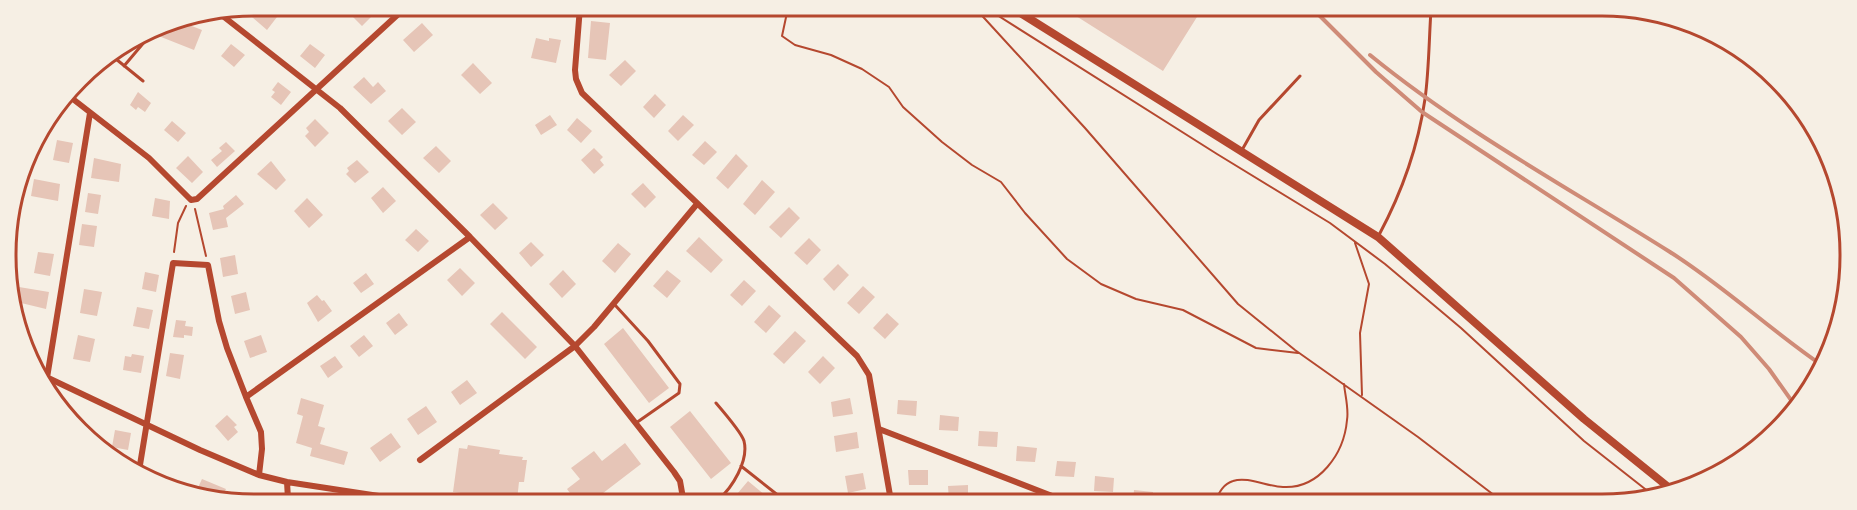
<svg xmlns="http://www.w3.org/2000/svg" width="1857" height="510" viewBox="0 0 1857 510" font-family="'PT Sans',sans-serif">
<style>
.building{fill:#e6c5b7}
.lines{fill:none;stroke-linecap:round;stroke-linejoin:round}
.path{stroke:#b5482f;stroke-width:2}
.service{stroke:#b5482f;stroke-width:3}
.minor{stroke:#b5482f;stroke-width:6}
.tertiary{stroke:#b5482f;stroke-width:8}
.rail{stroke:#cf8b77;stroke-width:4}
.rim{fill:none;stroke:#b5482f;stroke-width:3}
</style>
<rect width="100%" height="100%" fill="#f6efe4"/>
<path class="building" d="M261,6H264L277,17L267,30L252,17Z
M360,6H368L375,13L362,26L351,15Z
M1065,9H1202L1163,71Z
M179,21L202,30L194,50L151,33L153,29L160,25Z
M591,21L610,23L606,60L588,58Z
M422,23L433,35L414,52L403,40Z
M536,38L549,41V38L561,40L556,63L531,58Z
M231,44L245,55L234,67L221,56Z
M310,44L325,55L315,68L300,56Z
M625,60L636,71L621,86L609,75Z
M473,63L492,83L480,94L461,75Z
M94,66L98,69L94,75L96,77L90,84L87,82L83,87L78,84Z
M364,77L373,87L378,82L386,91L371,104L353,87Z
M278,82L291,92L281,105L271,97L275,92L272,90Z
M138,92L151,103L145,112L138,107L136,110L130,105Z
M655,94L666,105L654,118L643,107Z
M402,108L416,122L402,135L388,121Z
M550,115L557,125L541,135L535,125Z
M683,115L694,125L678,141L668,131Z
M577,118L592,131L581,143L567,130Z
M315,119L329,133L315,147L305,136L309,132L306,128Z
M172,121L186,133L178,142L164,130Z
M57,140L73,143L69,163L53,160Z
M705,141L717,152L704,165L692,155Z
M226,142L235,151L217,167L211,160L222,151L219,148Z
M436,146L451,161L439,173L423,158Z
M594,148L603,157L600,160L604,165L594,174L581,160Z
M736,154L748,166L728,189L716,178Z
M188,156L203,172L192,183L176,168Z
M94,158L121,164L119,182L91,178Z
M357,160L369,172L355,183L346,174L349,171L347,168Z
M271,161L286,180L276,190L257,174Z
M34,179L60,184L58,201L31,196Z
M762,180L775,192L755,215L743,204Z
M643,183L656,197L645,208L631,194Z
M383,187L396,201L383,213L371,198Z
M88,193L101,195L98,214L85,212Z
M236,195L244,204L226,218L228,227L213,230L209,213L224,209L223,206Z
M155,198L170,201L169,219L152,216Z
M307,198L323,215L309,228L294,211Z
M493,203L508,218L495,230L480,215Z
M789,207L800,218L781,238L769,227Z
M82,224L97,226L94,247L79,245Z
M416,229L429,241L418,252L405,240Z
M699,237L723,260L711,273L686,251Z
M809,238L821,250L807,265L794,253Z
M531,242L544,255L531,267L519,253Z
M618,243L631,254L615,273L602,261Z
M38,252L54,254L50,276L34,273Z
M235,255L238,274L223,277L220,258Z
M838,264L849,275L834,291L823,279Z
M460,268L475,283L462,296L447,280Z
M563,270L576,284L562,298L549,284Z
M667,270L681,281L667,298L653,286Z
M145,272L159,275L156,292L142,289Z
M366,273L374,284L361,293L353,283Z
M744,280L756,291L742,306L730,295Z
M863,286L875,297L859,314L847,303Z
M19,287L49,292L46,309L17,302Z
M84,289L102,292L97,316L80,313Z
M246,292L250,310L235,314L231,296Z
M317,295L322,301L324,300L332,311L318,322L307,303Z
M769,305L781,316L766,333L754,322Z
M137,307L153,310L149,329L133,326Z
M502,312L537,347L525,359L490,324Z
M399,313L408,325L395,335L386,323Z
M887,313L899,324L885,339L873,328Z
M176,320L186,321L185,326L193,327L192,336L184,335V338L173,337Z
M623,328L669,388L649,403L604,344Z
M795,331L806,341L784,364L773,354Z
M78,335L95,339L90,362L73,359Z
M261,335L267,352L250,358L244,341Z
M364,335L373,346L359,357L350,346Z
M170,353L184,355L180,379L166,376Z
M132,354L144,356L141,373L123,370L125,356L131,357Z
M335,356L343,367L328,378L320,366Z
M823,356L835,368L820,384L808,372Z
M467,380L477,393L460,405L451,392Z
M301,398L324,405L318,426L325,428L320,444L348,452L344,465L310,456L312,448L296,443L303,416L297,414Z
M850,398L853,414L833,417L831,402Z
M898,400L917,401L916,416L897,414Z
M426,406L437,422L418,435L407,419Z
M690,411L731,463L711,479L670,427Z
M227,415L237,425L234,427L238,432L228,441L215,426Z
M940,415L959,417L958,431L939,430Z
M115,430L131,433L128,450L112,447Z
M979,431L998,432L997,447L978,446Z
M857,432L859,448L836,452L834,436Z
M391,433L401,447L380,462L370,448Z
M625,443L641,464L594,500H575L567,489L580,479L571,468L594,451L602,461Z
M468,445L500,450L499,454L523,457L522,460H527L524,482H519L517,500L453,492L459,448L467,449Z
M1017,446L1037,448L1035,462L1016,461Z
M1057,461L1076,462L1074,477L1055,476Z
M908,470H928V485H909Z
M863,473L866,489L848,493L845,476Z
M1095,476L1114,478L1113,492L1094,491Z
M202,479L226,489L221,499H207L195,494Z
M748,481L771,500H732Z
M968,485V500L949,501L948,486Z
M1134,490L1153,492V501H1133Z"/>
<g class="lines">
<path class="path" d="M788,8L782,36L795,45L831,55L862,69L889,87L903,107L942,142L972,165L1001,182L1025,213L1067,259L1101,284L1136,299L1183,310L1256,348L1298,353
M975,8L1085,128L1238,304L1295,350L1418,437L1503,502
M986,8L1217,154L1330,223L1385,264L1461,328L1584,441L1654,496
M195,209L206,256
M1355,243L1369,284L1360,333L1362,395
M174,252L178,223L186,206
M1215,501C1219,493 1223,484 1233,481C1248,476 1268,487 1283,487C1319,489 1344,454 1347,420C1349,409 1345,395 1344,384"/>
<path class="service" d="M111,55L143,81
M124,66L146,40
M1242,150L1259,120L1300,76
M1379,235C1402,192 1418,147 1425,99C1429,70 1429,39 1431,10
M615,305L648,341L680,384L679,393L636,423
M716,403C722,410 742,434 744,441C749,461 732,488 718,500
M741,466L784,500"/>
<path class="minor" d="M580,7L575,70L576,79L582,93L857,356L869,375L891,501
M219,13L340,108L470,237L575,346L674,472L680,481L683,498
M69,96L149,158L191,200L197,199L406,7
M42,375L200,450L259,475L287,482L405,500
M46,384L90,113
M246,397L470,237
M879,429L1065,501
M420,460L575,346L594,327L697,204
M139,471L173,263L208,265L219,321L227,348L246,397L261,432L262,449L259,475
M287,482L288,499
M661,500L674,496L688,500"/>
<path class="tertiary" d="M1014,9L1378,237L1584,419L1672,490"/>
<path class="rail" d="M1314,10L1376,72L1422,112L1674,278L1741,337L1769,369L1796,407
M1370,55C1463,131 1569,188 1670,252C1724,286 1770,330 1823,366"/>
</g>
<path d="M0 0H1857V510H0ZM254 16H1602A238 238 0 0 1 1840 254V256A238 238 0 0 1 1602 494H254A238 238 0 0 1 16 256V254A238 238 0 0 1 254 16Z" fill="#f6efe4" fill-rule="evenodd"/>
<path class="rim" d="M254 16H1602A238 238 0 0 1 1840 254V256A238 238 0 0 1 1602 494H254A238 238 0 0 1 16 256V254A238 238 0 0 1 254 16Z"/>
</svg>
